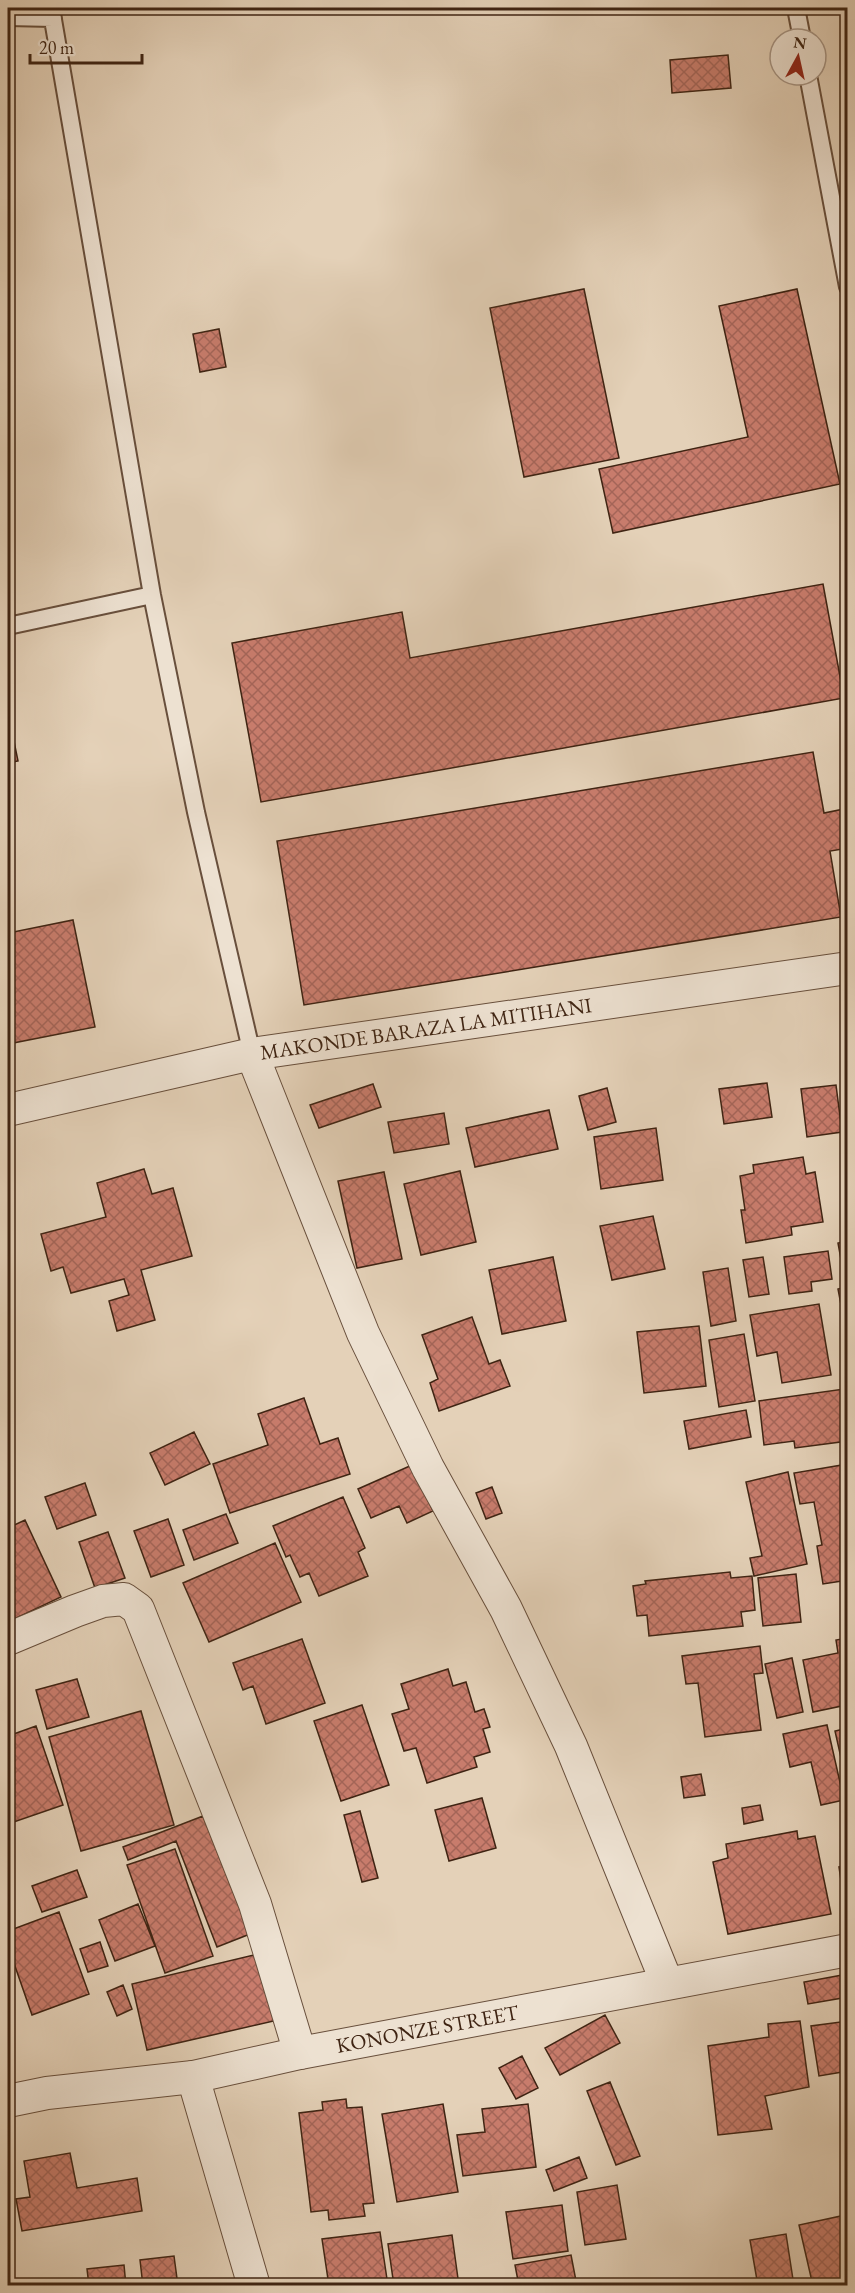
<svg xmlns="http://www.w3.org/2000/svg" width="855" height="2293" viewBox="0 0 855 2293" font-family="'EB Garamond',serif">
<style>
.building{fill:url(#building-cross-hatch);stroke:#3f2413;stroke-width:1.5}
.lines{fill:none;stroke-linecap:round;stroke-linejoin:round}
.lane-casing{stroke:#684f3c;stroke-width:20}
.street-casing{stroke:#684f3c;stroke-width:34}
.lane{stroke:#ede1d1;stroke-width:16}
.street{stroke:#ede1d1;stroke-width:32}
.labels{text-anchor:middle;stroke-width:4.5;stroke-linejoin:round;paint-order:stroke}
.street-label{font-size:21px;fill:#3f2413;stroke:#ede1d1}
</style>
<defs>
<pattern id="building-cross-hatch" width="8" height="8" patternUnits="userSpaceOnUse" patternTransform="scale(1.5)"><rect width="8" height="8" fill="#c87c6c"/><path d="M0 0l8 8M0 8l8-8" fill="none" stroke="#a46558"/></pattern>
</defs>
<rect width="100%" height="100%" fill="#e4d1b8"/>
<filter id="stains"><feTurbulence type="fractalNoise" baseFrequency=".00333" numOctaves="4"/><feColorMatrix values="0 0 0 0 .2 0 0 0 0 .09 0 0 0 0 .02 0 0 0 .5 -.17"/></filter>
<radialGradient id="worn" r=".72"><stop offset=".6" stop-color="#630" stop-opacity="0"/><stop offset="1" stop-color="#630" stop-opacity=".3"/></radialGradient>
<path class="building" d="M728,55L731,88L672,93L670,60Z
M584,289L619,458L524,477L490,308Z
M797,289L840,484L613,533L599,469L748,437L719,306Z
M219,329L226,367L200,372L193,334Z
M823,584L844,698L261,802L232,643L402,612L410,658Z
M8,712L18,761L8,763Z
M813,752L824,813L844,809L848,828V848L830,851L841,917L304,1005L277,841Z
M73,920L95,1027L8,1044V933Z
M767,1083L772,1117L724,1124L719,1089Z
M373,1084L381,1107L319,1128L310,1105Z
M836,1085L842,1132L807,1137L801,1089Z
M607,1088L616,1122L588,1130L579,1096Z
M549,1110L558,1149L475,1167L466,1128Z
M444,1113L449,1144L394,1153L388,1122Z
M656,1128L663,1180L601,1189L594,1137Z
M803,1157L806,1174L815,1172L823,1222L791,1227L792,1235L746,1243L741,1210H745L740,1176L754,1173L753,1165Z
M144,1169L152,1194L173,1188L192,1256L141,1270L155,1320L117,1331L109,1301L129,1295L124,1279L71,1293L63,1267L51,1271L41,1234L106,1217L97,1183Z
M460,1171L476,1242L421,1255L404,1184Z
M384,1172L402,1259L357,1268L338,1181Z
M653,1216L665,1269L612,1280L600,1226Z
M848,1241V1309L842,1310L838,1289L846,1287L838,1243Z
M828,1251L832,1279L811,1282L812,1291L789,1294L784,1257Z
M553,1257L566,1321L502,1334L489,1270Z
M763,1257L769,1294L749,1297L743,1260Z
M728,1268L736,1321L711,1326L703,1272Z
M819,1304L831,1375L782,1383L777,1352L757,1356L750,1315Z
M472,1317L489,1364L500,1360L510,1386L439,1411L430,1383L438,1379L422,1335Z
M699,1326L706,1386L644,1393L637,1332Z
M744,1334L755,1401L719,1407L709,1340Z
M844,1389L848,1411V1441L795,1448L794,1441L764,1445L759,1401Z
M304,1398L320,1444L338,1438L350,1474L230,1513L213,1464L268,1445L258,1414Z
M746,1410L751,1437L689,1449L684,1421Z
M194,1432L210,1464L165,1485L150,1453Z
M848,1464V1580L823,1584L817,1546L822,1545L814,1502L800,1504L794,1473Z
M412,1465L433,1511L407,1523L399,1506L371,1518L358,1489Z
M788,1472L807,1564L754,1576L750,1558L762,1556L746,1482Z
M85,1483L96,1515L57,1529L45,1497Z
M492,1487L502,1513L486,1519L476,1493Z
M343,1497L365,1548L358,1552L368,1576L319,1596L309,1573L300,1577L290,1555L286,1557L273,1526Z
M226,1514L238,1543L194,1560L183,1530Z
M168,1519L184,1565L151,1577L134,1531Z
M25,1520L61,1597L8,1622V1528Z
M108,1532L125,1578L95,1588L79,1542Z
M275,1543L301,1602L209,1642L183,1583Z
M730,1572L731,1578L752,1576L755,1610L741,1612L743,1626L649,1636L647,1615L637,1616L633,1586L646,1584L645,1581Z
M796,1574L801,1622L763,1626L758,1578Z
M848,1638V1715L844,1716L842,1706L813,1712L803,1660L838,1653L836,1640Z
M302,1639L325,1703L266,1724L253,1686L243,1690L233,1663Z
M760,1646L763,1673L754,1674L761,1730L705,1737L698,1683L686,1684L682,1656Z
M792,1658L803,1712L777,1718L765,1664Z
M448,1669L453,1686L466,1682L475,1712L484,1709L490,1727L483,1729L490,1752L474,1757L477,1767L427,1783L416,1748L404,1751L392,1714L409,1709L401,1684Z
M77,1679L89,1717L47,1729L36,1690Z
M362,1705L389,1785L341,1801L314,1721Z
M141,1711L174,1825L81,1851L49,1737Z
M827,1725L844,1800L821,1805L811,1762L790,1767L783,1734Z
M36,1726L63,1805L8,1824V1736Z
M848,1728V1757L841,1758L835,1731Z
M701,1774L705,1795L684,1798L681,1777Z
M482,1798L496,1848L449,1861L435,1810Z
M760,1805L763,1820L744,1824L742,1808Z
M360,1811L378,1878L362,1882L344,1815Z
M203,1816L250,1934L217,1947L176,1841L128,1860L123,1847Z
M797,1831L798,1839L815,1836L831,1914L728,1934L713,1862L728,1858L726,1844Z
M175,1849L213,1956L165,1973L127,1865Z
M848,1866V1900L844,1901L839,1867Z
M77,1870L87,1897L42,1912L32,1886Z
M138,1904L155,1946L115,1961L99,1920Z
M59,1912L89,1994L32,2015L8,1946V1931Z
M100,1942L108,1966L88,1972L80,1949Z
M262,1953L278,2020L147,2050L132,1984Z
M848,1974V1997L808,2004L804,1982Z
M123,1985L132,2009L117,2016L107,1992Z
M605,2015L620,2043L560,2075L545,2048Z
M800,2021L809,2087L765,2096L772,2129L718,2135L708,2046L769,2037L768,2024Z
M848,2021V2071L819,2076L811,2026Z
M522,2056L538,2088L516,2099L499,2068Z
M610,2082L640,2156L616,2165L587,2091Z
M346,2099L347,2108L362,2107L374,2203L363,2204L365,2216L329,2220L328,2210L311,2212L299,2113L323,2110L322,2102Z
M443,2104L458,2192L397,2202L382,2114Z
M528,2104L536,2167L463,2176L457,2135L485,2132L482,2109Z
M70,2153L77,2188L137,2178L142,2211L22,2231L16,2199L30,2197L24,2161Z
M579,2157L587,2178L554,2191L546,2170Z
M617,2185L626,2239L585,2245L577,2192Z
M562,2205L568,2251L513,2259L506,2212Z
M841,2216L848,2246V2286H813L799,2225Z
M380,2232L388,2286H329L322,2239Z
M786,2234L794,2286H758L750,2240Z
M452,2235L459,2286H394L388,2244Z
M571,2255L577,2286H519L515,2265Z
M174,2256L178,2286H143L140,2260Z
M124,2265L126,2286H89L87,2269Z"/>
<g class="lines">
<g class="lane-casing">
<path id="lane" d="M51,8L152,595L196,812L252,1054
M796,8L802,39
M8,17L53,18
M808,75L848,287
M8,626L152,595"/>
</g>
<g class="street-casing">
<g id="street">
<path d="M252,1054L363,1333L428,1468L506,1609L571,1746L667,1983"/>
<path id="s1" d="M8,1110L252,1054L848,968"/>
<path d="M8,1639L75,1611L103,1601L124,1599L138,1609L255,1904L300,2053"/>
<path d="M193,2077L254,2286"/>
<path id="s2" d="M8,2101L47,2093L193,2077L300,2053L848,1950"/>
</g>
</g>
<use href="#lane" class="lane"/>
<use href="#street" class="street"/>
</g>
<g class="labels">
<g class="street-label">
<text dy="7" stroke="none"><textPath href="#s1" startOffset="426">MAKONDE BARAZA LA MITIHANI</textPath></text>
<text dy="7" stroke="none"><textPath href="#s2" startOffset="426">KONONZE STREET</textPath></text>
</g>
</g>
<rect width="855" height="2293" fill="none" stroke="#e4d1b8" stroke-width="30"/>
<rect x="9" y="9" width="837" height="2275" fill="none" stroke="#3f2413" stroke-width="3"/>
<rect x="15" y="15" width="825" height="2263" fill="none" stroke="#3f2413" stroke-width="1.5"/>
<g transform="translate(798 57) rotate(8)"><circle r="28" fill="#ede1d1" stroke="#a79585" stroke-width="1.5"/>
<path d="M0-4.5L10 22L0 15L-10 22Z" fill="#8f2418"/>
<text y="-9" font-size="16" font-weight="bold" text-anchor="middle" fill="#3f2413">N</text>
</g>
<path d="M30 54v9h112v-9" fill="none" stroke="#3f2413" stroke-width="3"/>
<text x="39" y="54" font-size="18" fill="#3f2413" stroke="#ede1d1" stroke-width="4.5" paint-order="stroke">20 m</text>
<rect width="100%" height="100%" filter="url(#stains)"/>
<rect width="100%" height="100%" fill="url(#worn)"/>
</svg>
